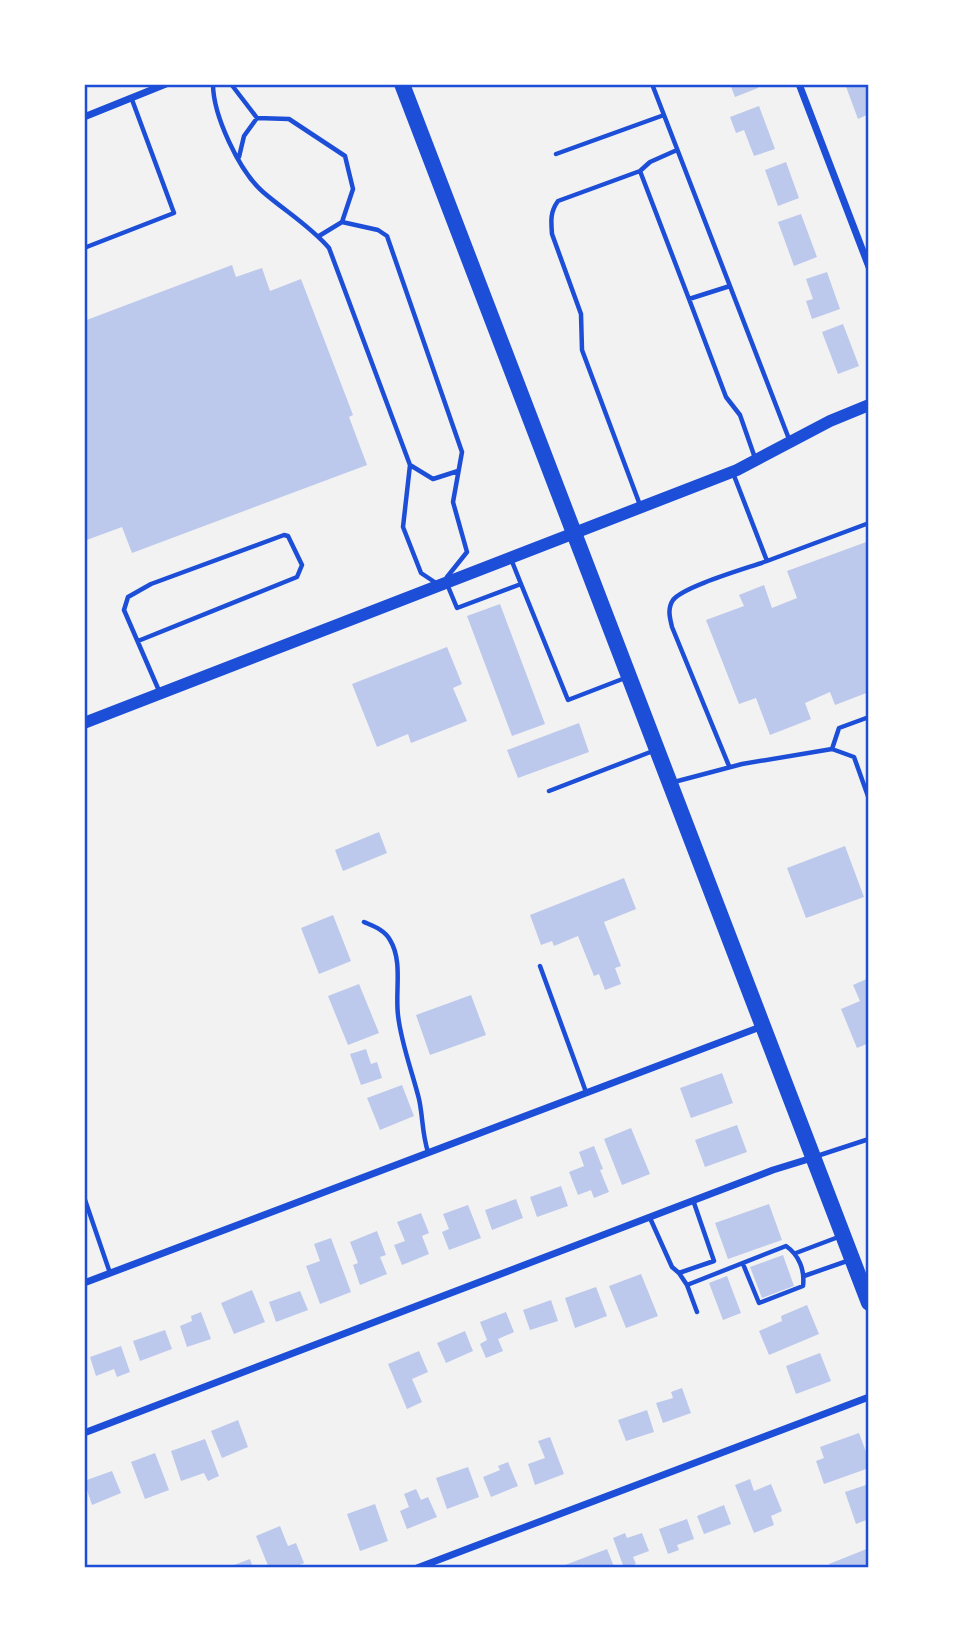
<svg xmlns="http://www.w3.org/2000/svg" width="953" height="1652" viewBox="0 0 953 1652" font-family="'Archivo Narrow',sans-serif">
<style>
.building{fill:#bdc9ec}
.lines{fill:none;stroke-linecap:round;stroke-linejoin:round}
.service{stroke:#1d4ed8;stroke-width:4.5}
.minor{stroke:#1d4ed8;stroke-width:7}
.tertiary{stroke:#1d4ed8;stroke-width:12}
.primary{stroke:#1d4ed8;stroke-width:16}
.neatline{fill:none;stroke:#1d4ed8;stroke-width:2.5}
</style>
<rect width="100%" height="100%" fill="#f2f2f2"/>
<path class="building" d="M730,84H757L758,88L735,97Z
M845,84H869V114L858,119Z
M759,106L775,149L754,156L744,130L736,133L730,117Z
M786,162L799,198L778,206L765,170Z
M801,214L817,257L794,266L778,222Z
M232,265L236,277L262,268L270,291L301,279L353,415L349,417L367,465L132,553L122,527L84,541V321Z
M827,272L840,309L812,319L806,301L813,299L806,279Z
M843,324L859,366L838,374L822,332Z
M869,541V692L835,705L830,692L805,703L811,719L770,735L756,698L739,704L706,620L744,606L739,595L764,585L772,608L797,598L787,571Z
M500,604L545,724L512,736L467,616Z
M447,647L462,684L453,688L467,721L411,743L408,734L377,747L352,684Z
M579,723L589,752L518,778L507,750Z
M379,832L387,853L343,871L335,850Z
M845,846L864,897L806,918L787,868Z
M624,878L636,909L604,922L621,966L615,968L621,984L605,990L599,974L594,976L578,936L554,946L552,941L541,945L530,915Z
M333,915L351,961L319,974L301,928Z
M869,978V1043L857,1048L841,1009L860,1001L853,985Z
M359,984L379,1033L348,1045L328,996Z
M471,995L486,1035L430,1055L416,1015Z
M366,1049L371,1064L377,1062L382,1078L361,1085L350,1054Z
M722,1073L733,1103L691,1118L680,1088Z
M402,1085L414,1116L380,1130L367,1098Z
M737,1125L747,1152L705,1167L695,1140Z
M631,1128L650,1174L622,1185L604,1139Z
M594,1146L603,1169L600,1170L609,1192L594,1198L591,1190L578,1195L569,1172L584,1166L579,1152Z
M561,1186L568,1206L537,1217L530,1197Z
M516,1199L523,1218L492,1230L485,1210Z
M769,1204L782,1240L728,1259L715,1223Z
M468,1205L481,1238L449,1250L442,1232L449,1229L443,1214Z
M421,1213L429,1233L422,1236L429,1254L402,1265L394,1245L405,1241L397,1222Z
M377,1231L386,1255L380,1257L387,1274L360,1285L353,1265L358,1263L350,1242Z
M331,1238L351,1292L320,1304L306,1266L320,1261L314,1244Z
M783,1255L794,1286L762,1298L750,1267Z
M641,1274L658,1316L626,1328L609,1286Z
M727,1276L741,1313L723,1320L709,1283Z
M596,1287L607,1316L575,1328L565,1298Z
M252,1290L265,1322L234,1334L221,1303Z
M300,1291L308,1310L276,1322L269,1302Z
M551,1300L558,1321L530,1330L523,1310Z
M807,1305L819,1334L769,1355L759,1331L782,1321L781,1316Z
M201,1312L211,1339L187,1347L180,1326L192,1321L191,1316Z
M506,1312L514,1332L498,1339L503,1351L486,1358L480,1344L487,1340L480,1322Z
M165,1330L172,1349L140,1361L133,1341Z
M465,1331L473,1351L446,1363L437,1343Z
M121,1346L130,1372L117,1377L114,1369L96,1376L90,1357Z
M419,1351L428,1372L412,1379L422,1402L407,1409L388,1364Z
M820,1353L831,1381L796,1394L786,1366Z
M682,1388L691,1413L663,1423L656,1403L673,1398L671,1392Z
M647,1410L654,1432L626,1441L618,1420Z
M238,1420L248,1447L222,1458L211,1431Z
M859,1433L869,1460V1468L824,1484L816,1461L824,1458L820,1447Z
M550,1437L564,1474L535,1485L528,1464L545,1458L538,1441Z
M205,1439L219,1476L208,1481L204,1473L181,1481L171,1451Z
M155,1453L169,1490L145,1499L131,1462Z
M508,1462L518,1486L491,1497L483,1477L500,1470L498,1466Z
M468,1467L479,1497L447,1509L436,1478Z
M112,1471L121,1493L92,1505L84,1481Z
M750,1479L754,1491L771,1484L782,1511L771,1516L774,1525L754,1533L735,1485Z
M869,1484V1519L856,1524L845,1492Z
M416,1489L421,1500L428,1497L437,1517L407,1529L400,1511L409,1507L404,1494Z
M375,1504L388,1541L360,1551L347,1514Z
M724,1505L731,1524L704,1534L697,1516Z
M687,1519L694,1539L677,1545L679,1550L668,1554L659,1529Z
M280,1526L288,1546L296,1543L304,1563L293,1568H269L256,1536Z
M625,1533L627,1538L642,1533L649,1551L633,1557L636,1564L624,1568L613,1538Z
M869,1548V1568H831L829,1564Z
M607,1549L614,1567L566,1568L565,1565Z
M250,1559L253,1568H226Z"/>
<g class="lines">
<path class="service" d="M213,84C213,115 239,171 263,192C285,211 310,226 329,248L410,465L403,527L421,573L436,583
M231,84L257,118L289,119L345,156L353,189L342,222L319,236
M652,84L789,439
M677,150L650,162L640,171L689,299
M556,154L664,115
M239,157L244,136L257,118
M640,171L558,201C550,212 551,221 552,234L581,314L582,350L640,505
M342,222L378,230L387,236L462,452L453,502L467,552L447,577
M84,248L174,213L131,97
M730,286L689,299L726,397L740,415L755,458
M410,465L433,479L458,471
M511,559L521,584
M767,561L869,523
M447,584L457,608L521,584L568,700L625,678
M138,641L297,577L302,565L288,536L284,535L151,584L128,597L124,610L160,693
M832,749L839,728L869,717
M729,766L672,627C670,618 667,609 673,600C684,586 748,568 767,561L733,473
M674,782L742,764L832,749L854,757L869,799
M549,791L653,751
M364,922C373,926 385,930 390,940C403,961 395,991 398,1015C401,1043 412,1071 419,1099C423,1117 422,1134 428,1152
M540,966L586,1092
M817,1156L869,1139
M84,1197L110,1273
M650,1218L672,1267L679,1273L714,1261L693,1200
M796,1253L841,1236
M679,1273L687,1285L786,1246C799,1255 805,1270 803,1286L759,1303L743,1264
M804,1276L850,1260
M687,1285L697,1312"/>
<path class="minor" d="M799,84L869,267
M84,117L166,84
M84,1283L763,1026
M84,1433L773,1170L812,1158
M417,1568L869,1397"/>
<path class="tertiary" d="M84,723L737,470L830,421L869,405"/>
<path class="primary" d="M402,84L869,1303"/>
</g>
<rect width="953" height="1652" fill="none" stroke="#ffffff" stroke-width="172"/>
<rect x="86" y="86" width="781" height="1480" class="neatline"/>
</svg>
